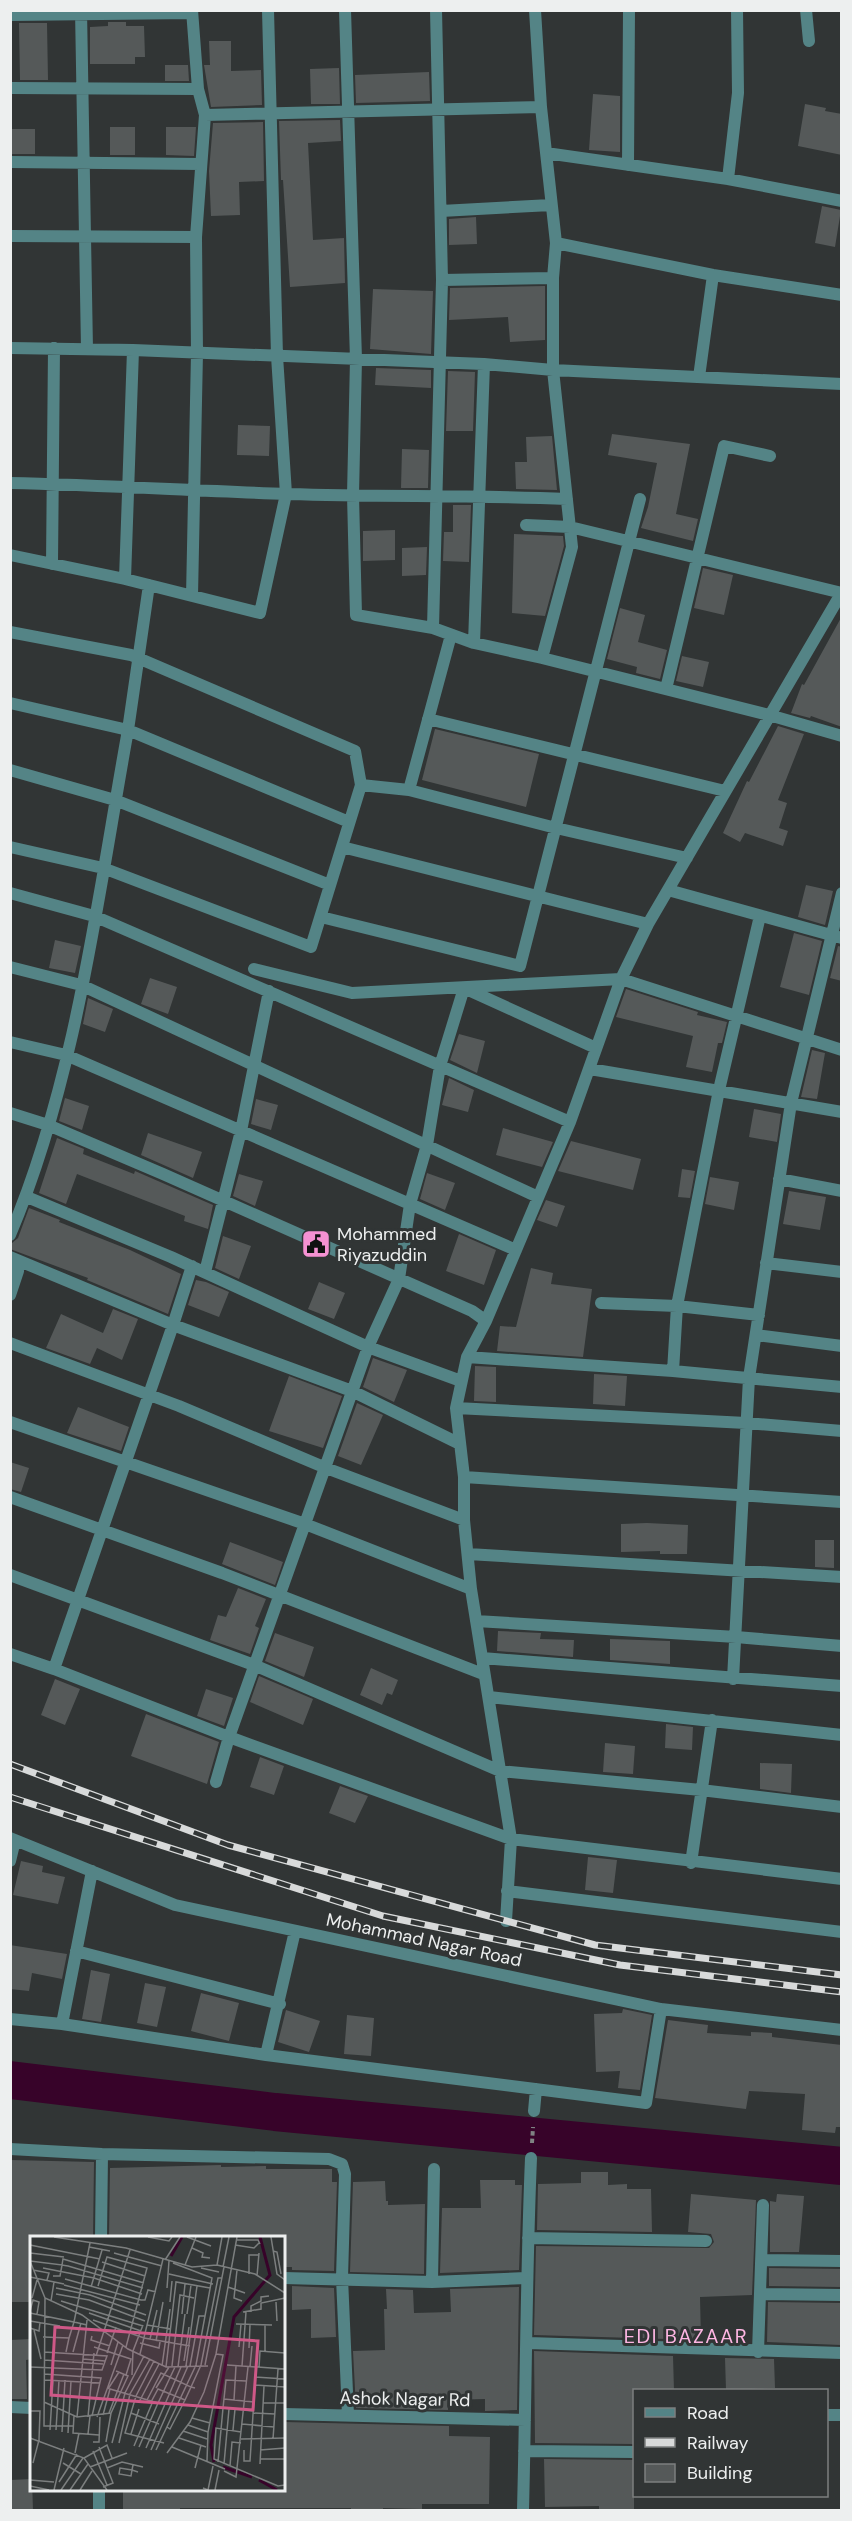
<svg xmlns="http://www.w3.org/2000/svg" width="852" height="2521" viewBox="0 0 852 2521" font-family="'DM Sans',sans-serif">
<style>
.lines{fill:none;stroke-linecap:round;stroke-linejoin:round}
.river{stroke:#370329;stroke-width:38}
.building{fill:#555959}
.path{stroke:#7f8383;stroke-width:4;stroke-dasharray:4.5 3;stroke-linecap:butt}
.street{stroke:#548486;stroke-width:12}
.rail-casing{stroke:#d8dada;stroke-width:7}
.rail{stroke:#313535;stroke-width:4.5;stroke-dasharray:14;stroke-linecap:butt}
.labels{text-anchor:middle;stroke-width:6;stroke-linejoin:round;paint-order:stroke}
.poi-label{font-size:18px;fill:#edefef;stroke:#313535;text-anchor:start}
.street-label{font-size:18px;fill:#edefef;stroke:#313535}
.neighbourhood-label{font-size:20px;letter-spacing:1.5px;fill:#feb6e3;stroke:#313535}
.inset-river{fill:none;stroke:#370329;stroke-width:3}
.inset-road{fill:none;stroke:#7c7f7f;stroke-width:1.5}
.view{fill:#cf5887;fill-opacity:0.15;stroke:#cf5887;stroke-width:3}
.inset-edge{fill:none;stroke:#edefef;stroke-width:3}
</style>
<rect width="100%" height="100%" fill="#313535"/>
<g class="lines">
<path class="river" d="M10,2080L275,2112L842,2166"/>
</g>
<path class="building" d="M108,22H126V26H144L145,57H135V64H90V27L108,26Z
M19,23H47L48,80H20Z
M209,41H231V71L261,70L262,105L211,107L204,65H210Z
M165,65H188L189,81H165Z
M339,68L340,104H311L310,69Z
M429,72L430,101L356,103L355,75Z
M593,94L620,96V152L589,150Z
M805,104L826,108L825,111L842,114V155L798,146Z
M340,120L341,141L308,143L313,240L344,238L345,283L290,287L283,180H281L279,121Z
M263,122L264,181L239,182L240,215L211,216L209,171L213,123Z
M110,127H135V155H110Z
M166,127H196L194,156L166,155Z
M10,129H35V154H10Z
M822,206L841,210L835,247L815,243Z
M476,217L477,244L449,245V219Z
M545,286V340L510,342L508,317L449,320L450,288Z
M373,289L433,291L431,354L370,349Z
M376,368L431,370V388L375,385Z
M448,371L475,372L473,431H446Z
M238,425L270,426L269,456L237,455Z
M612,434L690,444L676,514L698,519L693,541L641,528L648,507L657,463L608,455Z
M552,436L557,490L516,489L515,462H527L526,437Z
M402,449L429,450L428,488H401Z
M453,505H471L469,562L443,561L444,532H453Z
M395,530V560L363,561V531Z
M514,534L563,536L564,546L545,616L512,613Z
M427,547L426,575L402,576V548Z
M703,568L733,575L724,615L694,608Z
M620,608L645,615L638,642L667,650L660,679L636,673L637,667L607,659Z
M842,616V727L811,716L810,718L791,713L802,684L804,685Z
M682,656L709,662L703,687L676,681Z
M778,726L804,734L778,800L787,803L779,828L788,831L783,846L745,833L740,842L723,833L747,781L749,782Z
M435,729L539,754L526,807L422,780Z
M806,885L833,891L825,925L798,917Z
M794,933L822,941L809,995L780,987Z
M55,940L81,946L75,973L49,968Z
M838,946L842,947V981L830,978Z
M150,978L177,987L168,1014L141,1004Z
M626,989L698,1012L697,1015L727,1022L722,1043H718L712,1072L686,1067L693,1036L616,1017Z
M88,998L113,1009L105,1032L83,1024Z
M459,1034L485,1041L477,1073L450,1060Z
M812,1050L825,1053L817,1099L801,1097Z
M449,1078L474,1090L468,1112L442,1105Z
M65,1098L89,1106L82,1130L59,1121Z
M256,1099L278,1105L271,1130L251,1124Z
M754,1109L781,1114L777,1142L749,1137Z
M503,1128L553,1142L542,1167L496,1155Z
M148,1133L202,1152L193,1178L141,1155Z
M57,1138L84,1149L83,1154L134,1174L135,1171L213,1205L208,1229L184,1221L185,1216L77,1174L66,1204L39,1193Z
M571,1141L641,1159L633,1190L558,1171Z
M682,1169L695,1171L690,1198L678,1197Z
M427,1173L455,1183L445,1210L420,1199Z
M239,1174L263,1181L255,1206L233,1196Z
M710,1177L739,1182L734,1210L705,1204Z
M789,1191L826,1197L820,1230L783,1224Z
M546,1200L565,1206L557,1227L537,1220Z
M29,1208L60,1220L59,1222L130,1250L181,1274L168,1314L87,1280L88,1278L10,1249L12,1243L18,1238Z
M459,1234L496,1250L484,1285L446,1271Z
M223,1236L251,1246L239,1279L215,1268Z
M531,1268L553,1273L551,1284L592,1289L583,1357L497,1351L500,1326L516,1327Z
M196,1280L206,1282L229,1292L219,1317L188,1305Z
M319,1282L345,1293L334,1319L308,1309Z
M113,1309L138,1319L122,1360L97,1348L90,1364L46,1348L61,1314L103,1333Z
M373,1358L407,1370L394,1402L363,1387Z
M475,1366L496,1367V1402L474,1401Z
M594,1374L627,1376L625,1406L593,1404Z
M289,1376L342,1396L323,1448L269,1431Z
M357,1403L383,1415L361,1465L338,1456Z
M78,1407L129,1427L121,1451L67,1433Z
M10,1462L29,1468L21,1492L10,1489Z
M647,1523L688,1525L687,1554H660V1551L621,1552V1524Z
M815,1540H834V1568L815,1567Z
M230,1542L283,1562L275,1585L222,1564Z
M238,1588L266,1599L255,1626L259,1628L250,1654L210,1640L218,1615L226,1617Z
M498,1631L541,1633L540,1639L574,1640L573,1657L497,1651Z
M275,1633L314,1647L304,1677L265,1661Z
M610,1639L670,1641V1664L610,1660Z
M371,1668L398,1680L392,1695L387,1693L382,1705L360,1695Z
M259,1676L313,1699L303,1725L250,1702Z
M55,1679L80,1689L65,1725L41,1715Z
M206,1689L233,1698L224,1726L197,1716Z
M146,1714L219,1742L207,1784L131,1756Z
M666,1724L693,1727L692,1750L665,1748Z
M605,1743L635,1746L633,1774L603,1772Z
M260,1757L284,1766L274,1795L250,1787Z
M760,1763L792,1764L791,1793L760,1789Z
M340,1786L368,1796L355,1823L329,1813Z
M588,1857L617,1860L613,1893L585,1890Z
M21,1861L43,1866L42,1872L65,1877L58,1904L13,1895Z
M10,1945L67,1954L62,1979L32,1973L29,1991L10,1989Z
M91,1970L110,1974L101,2022L82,2019Z
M145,1983L166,1987L157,2027L137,2023Z
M201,1993L239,2003L229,2041L191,2031Z
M623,2009L652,2015L640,2090L618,2088L620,2071L596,2072L594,2014L622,2013Z
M286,2010L320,2021L309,2052L278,2042Z
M347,2015L374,2018L371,2056L344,2054Z
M668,2020L708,2025L707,2033L751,2036V2032L772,2033V2037L842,2045V2127H836L835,2133L802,2130L805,2094L749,2091L746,2109L655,2098Z
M10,2160L94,2162L93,2238H32V2302H10Z
M221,2165V2167L266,2166V2169H332V2182H337L334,2271L292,2270V2267H284V2238H257V2235L222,2236V2238H109L110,2168Z
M581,2172H608V2185L627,2184V2189H651L652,2232L537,2230L538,2184L581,2183Z
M480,2180H515V2185H522L519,2270L440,2273L442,2208H481Z
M385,2181L386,2201H388V2205L425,2204L424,2274L350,2272L353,2182Z
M691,2194L756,2200L752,2295L700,2297L701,2340L534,2335L536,2246L709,2248L714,2242L711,2234L688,2232Z
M777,2194L804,2196L799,2252H770V2201L776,2202Z
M769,2268L842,2269V2287L769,2286Z
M292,2286L334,2288L336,2337L311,2338V2309L292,2310Z
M519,2287L517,2410L485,2411V2399L448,2400V2410L356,2408L353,2351L385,2350L384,2309H387L386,2289L413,2290L414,2313L451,2312L450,2289Z
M768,2302L842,2303L841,2345L767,2342Z
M32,2339V2359L26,2360L27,2399H10V2340Z
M534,2351L673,2356L674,2391H634V2444L535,2443Z
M725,2358L774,2359L775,2388L726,2390Z
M284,2422L449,2426V2436L490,2437L489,2504H422V2509L383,2508V2511H351V2508H180V2511L123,2510V2490H284Z
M544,2459L634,2460V2509L599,2511V2506L545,2507Z
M32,2479L33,2511H10V2480Z"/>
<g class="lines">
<path class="path" d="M532,2143L533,2127"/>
<path class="street" d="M81,10L87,349
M345,10L356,359L353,495L356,615L433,628L474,643L542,658L572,547L553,370V278L556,243L541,107L535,10
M806,10L809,41
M10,15L192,13
M10,88L198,89
M205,115L541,107
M546,153L728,179L738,93L737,10
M10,162L200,164
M628,165L629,10
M728,179L842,201
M441,211L551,205
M10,236L196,237
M556,243L713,275L842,295
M442,280L553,278
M10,348L133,350L484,364L553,370L842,384
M699,377L713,275
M10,483C103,485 196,491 289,494C382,497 474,495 567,499
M526,525L570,527L842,593
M10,555L125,579L260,613L286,494L277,356L268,10
M52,564L54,348
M125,579L133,350
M149,585L128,730L349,822
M192,596L197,353L196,237L205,115L198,89L192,10
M433,628L442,280L436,10
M10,632L131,655L355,751L361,785L311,947L103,868L10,847
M474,643L484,364
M542,658L769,715L842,736
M666,689L724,446L770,456
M10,703L128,730C98,895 76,1080 10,1235
M428,719L725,791
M10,770L115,800L330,885
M361,785L409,790L556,828L687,858
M409,790L451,635
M342,847L648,924
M668,890L842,938
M10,893L94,916L570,1122
M321,917L520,966L640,499
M10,967L81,985L538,1197
M254,969L352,993L621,979L842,1050
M10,1042L66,1055L516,1250
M590,1069L842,1112
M10,1113L48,1125L163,1174L472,1311L486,1321
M779,1179L842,1191
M10,1257L173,1325L54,1669L229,1737L368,1347L171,1257L27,1197
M10,1263L18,1271L10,1295
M766,1263L842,1272
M192,1266L173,1325L352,1391L458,1443
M205,1272L241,1131L269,991
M601,1303L677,1306L673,1371
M759,1315L677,1306L719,1090L760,916
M756,1335L842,1346
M10,1343L179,1406L326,1468L464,1520
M467,1357L673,1371L842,1387
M461,1381L368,1347L399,1279L410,1204L427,1145L440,1066L464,988L596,1048
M456,1408L746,1423L842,1431
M10,1422L305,1524L471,1589
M464,1477L842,1502
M10,1497L222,1573L483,1674
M468,1554L842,1577
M10,1575L254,1665L500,1771L701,1790L842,1807
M476,1621L736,1637L842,1646
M10,1654L54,1669
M482,1658L842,1686
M733,1679L749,1378L791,1103L842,893
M489,1697L842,1735
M216,1782L229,1737L511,1839L842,1879
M10,1838L175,1905L661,2009L842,2030
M10,1861L15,1840
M691,1863L712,1720
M507,1891L842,1932
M506,1921L511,1839L471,1589L464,1520V1477L456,1408L467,1357L486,1321L570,1122L621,979L648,924L842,592
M76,1951L280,2004
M10,2019L62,2024L266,2055L646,2103L661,2009
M62,2024L92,1871
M266,2055L295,1931
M534,2111L536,2089
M10,2149L102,2154L329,2159L342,2164L345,2174L342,2278L348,2415
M101,2238L102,2154
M528,2238L706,2241
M762,2260L842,2261
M284,2278L432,2282L526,2278
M432,2282L434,2169
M761,2294L842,2295
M528,2343L842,2353
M758,2352L763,2205
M10,2407L32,2408
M284,2414L525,2420
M826,2415H842
M524,2451L634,2452
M99,2490V2510
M523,2510C526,2393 526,2276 531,2158"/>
<g class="rail-casing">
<path id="rail" d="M10,1764L228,1845L595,1945L842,1975
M10,1797L383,1916L620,1965L842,1992"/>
</g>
<use href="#rail" class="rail"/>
</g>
<defs>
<g id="civic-square" transform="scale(1.5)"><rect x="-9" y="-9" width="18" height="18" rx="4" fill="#f591d2" stroke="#313535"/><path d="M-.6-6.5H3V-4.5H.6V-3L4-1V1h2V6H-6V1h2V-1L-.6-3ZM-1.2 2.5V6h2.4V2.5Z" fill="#111"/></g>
</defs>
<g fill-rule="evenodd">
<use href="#civic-square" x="316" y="1244"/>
</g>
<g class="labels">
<g class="poi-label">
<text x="337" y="1240">Mohammed<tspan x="337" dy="21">Riyazuddin</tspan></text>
</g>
<g class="street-label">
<text transform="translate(424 1940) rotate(12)" y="6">Mohammad Nagar Road</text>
<text transform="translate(405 2399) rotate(1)" y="6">Ashok Nagar Rd</text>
</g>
<g class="neighbourhood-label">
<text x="686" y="2343">EDI BAZAAR</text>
</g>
</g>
<g transform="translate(30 2236)">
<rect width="255" height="255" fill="#313535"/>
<path class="inset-river" d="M141,20L152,1M184,226L181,209L204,81L240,39L230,1M193,231L222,241M229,244L247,254"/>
<path class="inset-road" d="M24,1L96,12L162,31L187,29L225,38L255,57M118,1L139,5L142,1M157,1L181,10M241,1L247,38L255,44M206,4H228L230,8M0,9L70,23M205,9L224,12L229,7M59,11L80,15M162,12L173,17L172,21L180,22M243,15L247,16L251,38M0,17L34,21M84,17L132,30M135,24L150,1M0,25L15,62L52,79L98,113L136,131L178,130M0,25L32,29L33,23L114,47M72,26L115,40M155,29L166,1M187,29L192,1M193,31L199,1M13,32L64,42L112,58M171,32L189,36M3,34L19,37L17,44M207,34L204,62L212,65M139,38L183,48M219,38V19H229M23,40H30L32,29L38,30L113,52M227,40L229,17M0,41L34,48M35,43L111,64H115L118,54L126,56M34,49L110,69M68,50L77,21L117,32L96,111M61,51L72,14M198,51L215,57M26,52L60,59L116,79M137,52L139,25M26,58L59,64L115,85M2,62L7,44M15,62L14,190H44M21,65L24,46M31,65L113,90M140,66L142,45M246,66L247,85M0,75L3,64L9,66L7,78M213,76L231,73V67L255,62M221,76V70L231,65V61L239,60M0,77L44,86L60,7M59,77L111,95M152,78L155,48M157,78L161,49M63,84L114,102L160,110M0,85L30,90M206,88L242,89M117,89L141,93M0,92L9,95L10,86M4,94L11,123M62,100L61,104L80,110M13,101L39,102L36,116M39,102L44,86L57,89M120,103L127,74M126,105L133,66M110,107L129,112L130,106M64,111L101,123L96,139M209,111L211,88M219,112L220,89M43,116L51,87M235,116V89M77,117L86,91M110,118L133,23M66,120L100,14M53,123L75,125M14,124L73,128M124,125L106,160L95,197L134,207M154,125L159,91M81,129L88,106M175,129L194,31M197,129L255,133M132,130L140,73M142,130L150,59L164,62M156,130L167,50M160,130L169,80H175M212,130L216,76M0,131L72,134L77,120L14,116M136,131L146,46L180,52M148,131L155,78M220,131L222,110M229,132L230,115L255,117M14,138L71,142L62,180M102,139L103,115L113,89M225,141L255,143M15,144L70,147M225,149L255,151M126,152L139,131M165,152L161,151L171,129L188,42H192M78,153L89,136M194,163L224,166M117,164L131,137L161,151L155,164L128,153L121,166M204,164L206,130M14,166L47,181L81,177L98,140L86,135M109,166L129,128M233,167H255M193,172L196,144L216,145M0,175H10L9,204L3,227M79,177L94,138M101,177L129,188M223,177L245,178M73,179L80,153L128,167L145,131M44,180L43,197L69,199M47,181L57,84M58,181L64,117M67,181L93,109M162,182L180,187M212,188L244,191M158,189L178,196M137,191L140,193L155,164M20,194L23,144M26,194L29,144M203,194L205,173M153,195L177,203M32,196L35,144M211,196L186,192L184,223L248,250L255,249M38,197L41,145M58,198L60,180M101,198L109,173M0,202L54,222L77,254M149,202L176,211M211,203L255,202M243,203L248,133M63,206H69L70,181M76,206L81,177M82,207L95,157L114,120M89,207L100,158L120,123M104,210L123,165M69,211L83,247L73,251M109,211L128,167M142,211L195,233M116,212L151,131M121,214L158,130M126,214L166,129L182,42L143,27M214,214V225H220L226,132M230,214L255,212M63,215L77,249M45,217L49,197M137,217L160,186L174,156L186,118L207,1M54,222L77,209L82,222M230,223H255M177,225L178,196L193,119L186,118M188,226L193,172L223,175M33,227L51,238M194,228L199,173M230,228L234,150M103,229L102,234L101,240L89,238L90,232L102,234L108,236M200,230L202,206L211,207M60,231L97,217M77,232L92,226L113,231M165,232L171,209M194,235L206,241L218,131M0,244L24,246M29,246L47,218M0,250L19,254M173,252L178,254L183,230M24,254L34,212M31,254L53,222M40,254L58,228M50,254L62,235M185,254L189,234"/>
<path class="view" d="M25,91L228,105L223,174L21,159Z"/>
<rect width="255" height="255" class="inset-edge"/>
</g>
<rect width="852" height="2521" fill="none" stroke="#edefef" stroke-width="24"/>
<rect x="633" y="2389" width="195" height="108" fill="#313535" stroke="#7c7f7f" stroke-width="1.5"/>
<rect x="645" y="2408" width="30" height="9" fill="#548486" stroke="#7c7f7f" stroke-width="1.5"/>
<text x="687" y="2419" font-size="18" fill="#edefef">Road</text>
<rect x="645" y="2438" width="30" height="9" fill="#d8dada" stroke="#7c7f7f" stroke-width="1.5"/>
<text x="687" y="2449" font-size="18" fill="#edefef">Railway</text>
<rect x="645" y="2464" width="30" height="18" fill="#555959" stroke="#7c7f7f" stroke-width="1.5"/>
<text x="687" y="2479" font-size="18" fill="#edefef">Building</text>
</svg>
